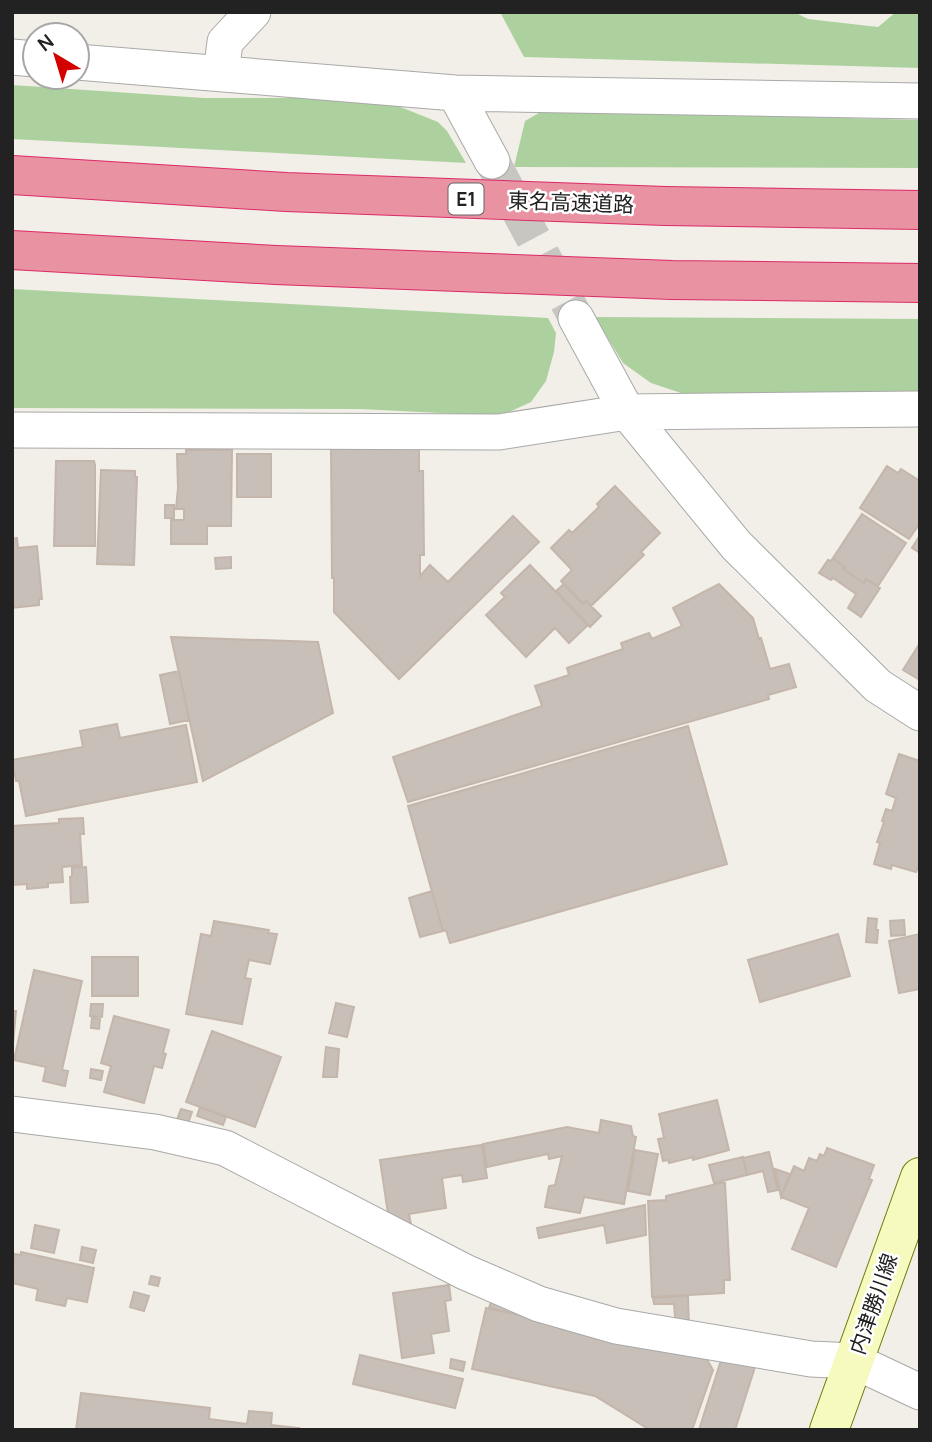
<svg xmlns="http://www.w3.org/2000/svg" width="932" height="1442" viewBox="0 0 932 1442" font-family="Manrope,'Noto Sans JP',sans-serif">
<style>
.forest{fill:#add19e}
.building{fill:#c7bfb8;stroke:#c4b6ab;stroke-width:2}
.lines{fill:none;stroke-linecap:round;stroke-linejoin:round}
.minor-tunnel{stroke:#c8c6c1;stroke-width:35;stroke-dasharray:35 18;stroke-linecap:butt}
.minor-casing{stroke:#a9a9a9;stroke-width:37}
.secondary-casing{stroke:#707d05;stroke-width:40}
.motorway-casing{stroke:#dc2a67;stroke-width:40}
.minor{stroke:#fff;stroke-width:35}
.secondary{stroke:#f7fabf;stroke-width:38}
.motorway{stroke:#e892a2;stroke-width:38}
.labels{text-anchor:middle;stroke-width:5;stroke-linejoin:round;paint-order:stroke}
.shield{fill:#fff;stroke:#646464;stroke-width:2}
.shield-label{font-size:19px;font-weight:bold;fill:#222}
.street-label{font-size:21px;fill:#222;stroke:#fff}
</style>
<rect width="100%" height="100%" fill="#f2efe9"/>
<path class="forest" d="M500,12H794L808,19L878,27L896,12H920V68L524,57Z
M12,85L204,98H378L438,122L447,131L466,163L12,139Z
M544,110L920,120V168L514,167L525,121Z
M12,289L548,318L556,333L554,352L546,381L531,402L500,416L360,409L12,408Z
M595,317L920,319V395L684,394L651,383L623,363Z"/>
<path class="building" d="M419,447V471H423L424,555H420V576L430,565L448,582L513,516L539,542L399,679L334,612V578H332L331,448Z
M186,450H232L231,526H207V544H171V520H184V509H176L178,488L177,454H186Z
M237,454H271V497H237Z
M56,461H94L95,465V546H54Z
M887,466L898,473L901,469L920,481V523L909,539L860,508Z
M101,470L135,471V477H137L134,565L97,564Z
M615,486L660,533L641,552L644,555L591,606L586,601L583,604L561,581L572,570L551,548L569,530L572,533L599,507L597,504Z
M165,505H174V518H165Z
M862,514L906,543L878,586L866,579L864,583L843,569L845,567L833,558Z
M920,535V553L912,548Z
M17,538L18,548L37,546L42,599H39V605L12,608V539Z
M231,557V568L216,569L215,558Z
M833,558L845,567L843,569L864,583L866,579L880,588L861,617L848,608L856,594L833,578L831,580L819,573L828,560L831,561Z
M530,565L588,625L569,643L555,628L526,657L486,615L505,597L501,593Z
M564,584L583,604L586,601L601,616L590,627L556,591Z
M719,584L753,618L759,639L761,638L770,669L789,664L796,687L768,695L769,699L408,802L393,757L542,706L535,686L569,675L567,668L623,649L621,643L649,633L652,639L682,626L673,608Z
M171,637L318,642L333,713L203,781Z
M920,643V680L903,670Z
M179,671L189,720L170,724L160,675Z
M117,724L120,738L186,725L197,782L26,816L19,781H16L12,760L83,747L80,731Z
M688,726L727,864L450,943L446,930L443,931L408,806Z
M899,754L920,761V862L916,872L892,865L891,869L874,864L880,843L877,842L884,822L882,821L886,809L892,811L896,798L886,794Z
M83,818L84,834H80L82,865L62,867L63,882L48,883V887L27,889V884L12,885V826L59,823V819Z
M86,867L88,902L71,903L70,877L72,876V868Z
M432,891L443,931L420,937L409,898Z
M868,918L877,919L876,930H878L877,943L866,942Z
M904,920L905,935L891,936L890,921Z
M214,921L269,930L268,933L277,934L270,964L249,960L245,978L251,979L242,1024L186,1014L201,934L211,936Z
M838,934L850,976L760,1002L748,960Z
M920,934V989L899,993L889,941Z
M92,957H138V996H92Z
M34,970L82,981L62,1070L68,1071L65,1086L43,1081L46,1067L14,1060Z
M336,1003L354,1007L347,1037L329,1033Z
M91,1004H103L102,1017L90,1016Z
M12,1011H16L13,1044H12Z
M114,1016L169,1030L163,1053L166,1054L162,1068L154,1066L144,1103L104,1092L111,1066L101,1063Z
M92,1018L100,1019L99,1029L91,1028Z
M212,1031L281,1057L255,1127L186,1102Z
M326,1047L339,1049L337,1077H323Z
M91,1069L103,1071L101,1080L90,1078Z
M717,1100L729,1150L693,1160V1157L669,1163L668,1160L663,1161L658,1139L664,1138L659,1114Z
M200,1107L226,1117L223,1125L197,1116Z
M181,1109L192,1112L186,1129L175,1125Z
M601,1120L631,1126L633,1136L636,1137L624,1204L584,1197L580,1213L545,1207L549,1186L555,1185L562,1156L549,1159L548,1154L487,1167L483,1144L567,1127L599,1133Z
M482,1145L487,1178L463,1182L462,1175L442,1178L446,1208L409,1214L411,1224L390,1227L380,1160Z
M827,1148L874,1165L869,1179L872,1180L836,1267L792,1249L809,1208L781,1197L794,1166L804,1171L809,1158L817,1161L820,1154L824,1156Z
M635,1150L658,1154L650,1195L628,1191Z
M769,1152L778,1190L768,1192L763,1171L747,1175L743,1158Z
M743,1157L747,1175L714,1183L709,1165Z
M775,1169L790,1174L781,1197Z
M725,1182L730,1280H724V1293L652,1297L648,1201L666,1200V1196Z
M645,1205L646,1235L607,1243L604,1225L539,1238L537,1228Z
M35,1225L59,1230L54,1253L31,1248Z
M82,1247L96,1250L93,1263L80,1260Z
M21,1252L94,1268L87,1302L67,1298L65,1306L36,1300L38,1289L12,1283L14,1254L21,1255Z
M151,1276L160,1278L158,1286L149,1284Z
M449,1285L451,1300L445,1301L449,1331L431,1334L434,1353L402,1358L393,1293Z
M134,1292L149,1296L144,1311L130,1307Z
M688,1296L689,1328L676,1329L674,1304H654L653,1298Z
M491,1302L576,1328L489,1308Z
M486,1308L705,1356L713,1370L692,1430H650L595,1396L472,1369Z
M360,1355L463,1379L455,1408L353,1384Z
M722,1357L755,1367L735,1430H699Z
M451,1359L465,1362L463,1371L450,1368Z
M81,1393L210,1408L209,1419L247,1424L249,1411L272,1413L271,1425L299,1428L298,1430H76Z"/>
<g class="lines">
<path class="minor-tunnel" d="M492,161L576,318"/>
<g class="minor-casing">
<path id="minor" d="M12,57L35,59
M77,62L455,93L920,101
M221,74L225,42L253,12
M455,93L492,161
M576,318L627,412L736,545L878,686L920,713
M12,430L499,432L627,412L920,409
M12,1114L155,1132L225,1148L465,1272L539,1304L616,1326L811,1359L854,1361L920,1392"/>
</g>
<g class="secondary-casing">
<path id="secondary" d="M829,1430L920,1177"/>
</g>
<g class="motorway-casing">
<path id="motorway" d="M12,175L286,192L665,206L920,210
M12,250L276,265L672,280L920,283"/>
</g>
<use href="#minor" class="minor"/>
<use href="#secondary" class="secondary"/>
<use href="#motorway" class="motorway"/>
</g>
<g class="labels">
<rect class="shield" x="448.5" y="183.5" width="35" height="31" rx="5"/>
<g class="shield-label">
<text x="466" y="206">E1</text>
</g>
<g class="street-label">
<text transform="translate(571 203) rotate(2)" y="7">東名高速道路</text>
<text transform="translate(874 1304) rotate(-71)" y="7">内津勝川線</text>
</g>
</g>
<rect width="932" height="1442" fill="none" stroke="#222222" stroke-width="28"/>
<g transform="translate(56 56) rotate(322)"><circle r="33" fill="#ffffff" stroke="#a7a7a7" stroke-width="2"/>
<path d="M0-5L12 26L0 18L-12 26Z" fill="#d40000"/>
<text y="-10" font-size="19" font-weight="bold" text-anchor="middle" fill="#222222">N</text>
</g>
</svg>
